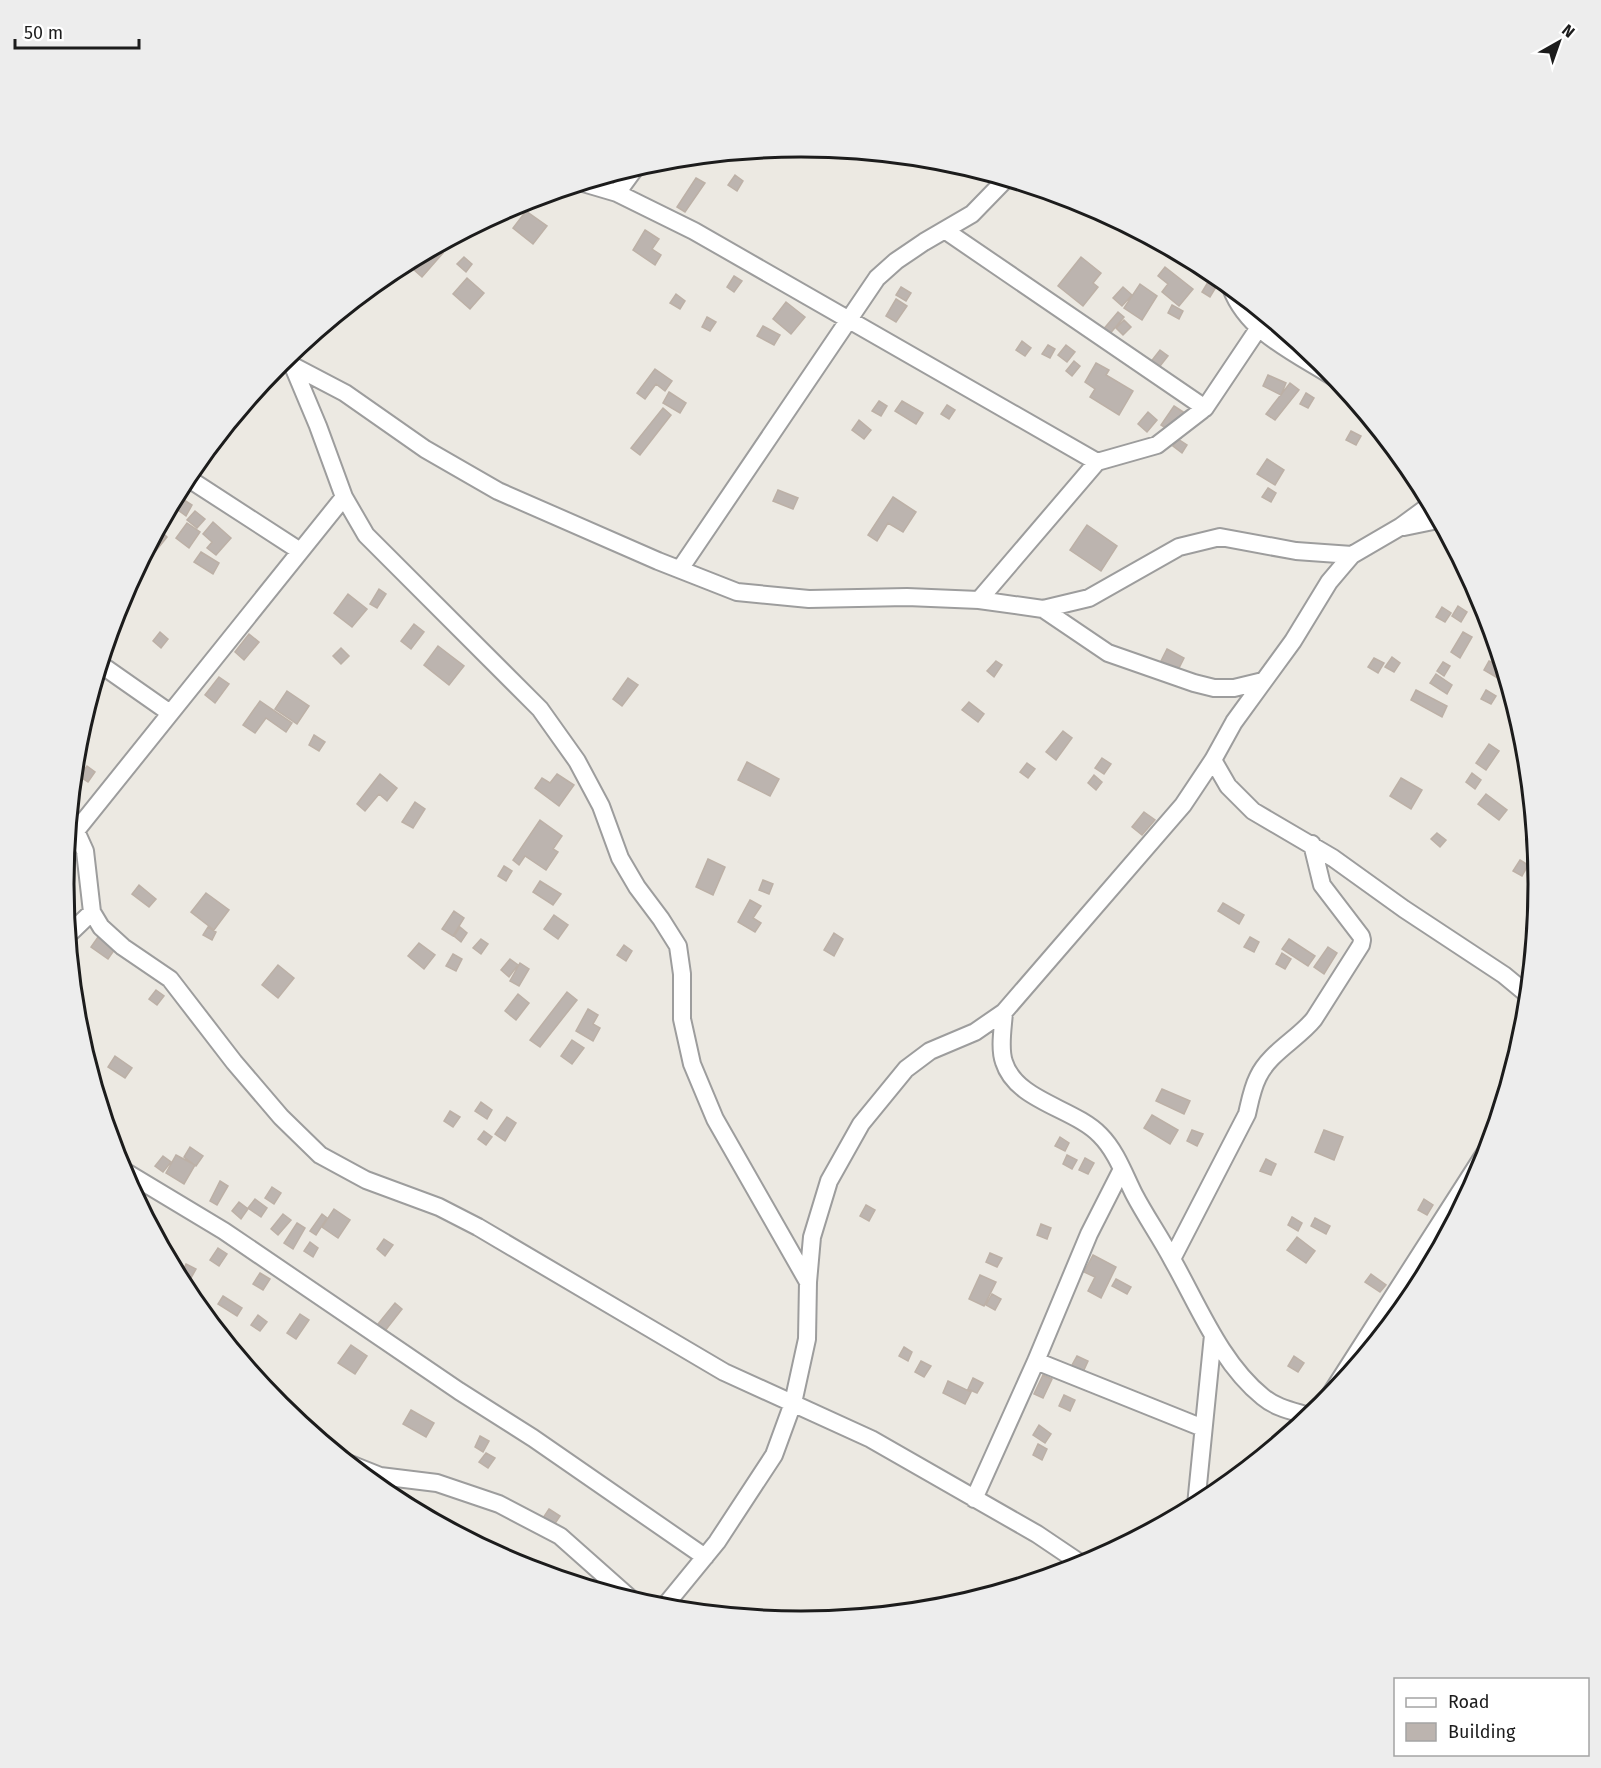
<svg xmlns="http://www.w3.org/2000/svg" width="1601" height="1768" viewBox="0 0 1601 1768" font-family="'Fira Sans',sans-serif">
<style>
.building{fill:#bcb4af;stroke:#bcb0a6;stroke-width:1.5}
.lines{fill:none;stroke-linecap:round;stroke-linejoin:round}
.street-casing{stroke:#9d9d9d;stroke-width:20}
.street{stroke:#fff;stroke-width:16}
.rim{fill:none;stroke:#1c1c1c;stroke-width:3}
</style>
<rect width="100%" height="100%" fill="#ece9e2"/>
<path class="building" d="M735,175L743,181L737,191L728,185Z
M696,178L705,183L685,212L677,207Z
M526,211L547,226L533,244L513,228Z
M645,230L659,239L652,249L661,255L655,265L633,250Z
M436,247L443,253L422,277L413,269L429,251Z
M464,257L472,264L466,272L457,264Z
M1081,257L1101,273L1093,283L1098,287L1083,306L1058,286Z
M1165,267L1193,289L1179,306L1162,292L1168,284L1158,276Z
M734,276L742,281L734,292L727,287Z
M467,278L484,293L470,309L453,294Z
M1208,282L1216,287L1210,297L1202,292Z
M1140,284L1157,296L1142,320L1124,308Z
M901,287L911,293L906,301L896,295Z
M1123,287L1132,295L1122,306L1113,298Z
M676,294L685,301L680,309L670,303Z
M896,299L907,306L896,322L886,316Z
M786,302L805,317L791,334L773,319Z
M1172,305L1183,311L1179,319L1168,313Z
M1118,312L1124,317L1108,336L1102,331Z
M707,317L716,322L710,331L702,327Z
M1124,320L1131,327L1123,335L1116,328Z
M763,326L780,335L774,345L757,336Z
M1022,341L1031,348L1025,356L1016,350Z
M1048,345L1055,349L1050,358L1042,354Z
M1066,345L1075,352L1067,362L1058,355Z
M1160,350L1168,356L1157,370L1149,364Z
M1074,361L1080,366L1072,376L1066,371Z
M1096,363L1109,370L1106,375L1133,391L1119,415L1090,397L1095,389L1085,382Z
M655,369L672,381L665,391L656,384L645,399L637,393Z
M1268,375L1286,383L1281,395L1263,386Z
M1290,383L1299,390L1275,420L1266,414Z
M669,392L686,403L680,413L663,403Z
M1306,393L1314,398L1308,408L1300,404Z
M879,401L887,406L881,416L872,411Z
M902,401L923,413L916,424L895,411Z
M947,405L955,410L949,419L941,414Z
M1174,406L1194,419L1181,438L1161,425Z
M663,408L671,415L640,455L631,448Z
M1148,412L1157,420L1147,432L1138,424Z
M859,420L871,430L864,439L852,430Z
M1351,431L1361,436L1356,445L1346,440Z
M1178,439L1187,445L1182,453L1173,446Z
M1267,459L1284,470L1275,485L1257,474Z
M1268,488L1276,493L1271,502L1262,497Z
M778,490L798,498L793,509L773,501Z
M893,497L916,512L903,532L888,523L877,541L868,535Z
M184,500L192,505L186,516L178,510Z
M195,511L205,519L197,528L187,520Z
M213,522L231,538L216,555L207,548L212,542L203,534Z
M187,523L200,532L189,548L176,538Z
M1087,525L1117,546L1101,571L1070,550Z
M162,532L167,537L137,574L135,573L149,545Z
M201,552L219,563L213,574L194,562Z
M379,589L386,594L377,608L370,604Z
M348,594L367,609L352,627L334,613Z
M1458,606L1467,612L1461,622L1452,616Z
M1442,607L1451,613L1445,622L1436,617Z
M414,624L424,632L411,649L401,641Z
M160,632L168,639L161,648L153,641Z
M1463,632L1472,637L1460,658L1451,652Z
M249,634L259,642L244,660L235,652Z
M438,646L464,666L449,685L424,665Z
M341,648L349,656L341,664L333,656Z
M1167,649L1184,658L1178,670L1161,661Z
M1392,657L1400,663L1394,672L1385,667Z
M1374,658L1384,663L1378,673L1368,667Z
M996,661L1002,665L994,677L987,671Z
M1489,661L1502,667L1506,683L1484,670Z
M1443,662L1450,666L1444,676L1437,671Z
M1436,674L1452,685L1447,694L1430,683Z
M219,677L229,684L215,703L205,695Z
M628,678L638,685L622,706L613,699Z
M1416,690L1447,706L1442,717L1411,700Z
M1486,690L1496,696L1491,704L1481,699Z
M287,691L309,706L297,724L275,709Z
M260,701L292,723L286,732L266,718L255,733L243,725Z
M969,702L984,714L978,722L962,710Z
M1063,731L1072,738L1056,760L1046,752Z
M314,735L325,742L319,751L309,745Z
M1489,744L1499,751L1486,770L1476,763Z
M1102,758L1111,764L1104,774L1095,768Z
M747,762L779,779L770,796L738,780Z
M1027,763L1035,769L1028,778L1020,772Z
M87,766L95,772L88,782L79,776Z
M1472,773L1481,780L1475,789L1466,782Z
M380,774L397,788L387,801L379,794L365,811L357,804Z
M557,774L574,785L559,806L535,788L542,778L550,783Z
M1094,775L1102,782L1096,790L1088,783Z
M1401,778L1422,790L1411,809L1390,796Z
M1486,794L1507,810L1499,820L1478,804Z
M415,802L425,809L413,828L402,822Z
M1144,812L1155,820L1142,835L1132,827Z
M540,820L562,836L553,849L558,852L546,870L525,856L519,865L513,860Z
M1437,833L1446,840L1440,847L1431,839Z
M708,859L725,867L713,895L696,887Z
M1520,860L1528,865L1522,876L1513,871Z
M504,866L512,871L506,881L498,876Z
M763,880L773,884L769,894L759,890Z
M540,881L561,894L553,905L533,892Z
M139,885L156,899L149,907L132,894Z
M206,893L229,910L214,930L191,912Z
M750,900L761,906L753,918L761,923L755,932L738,922Z
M1223,903L1244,915L1239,924L1218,911Z
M454,911L464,918L453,936L442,929Z
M554,915L568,925L558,939L544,929Z
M208,927L216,932L212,940L203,935Z
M460,927L467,933L461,942L454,936Z
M834,933L843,939L834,956L824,950Z
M98,937L115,949L108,959L91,947Z
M1250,937L1259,942L1254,952L1244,947Z
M481,939L488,944L481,954L473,948Z
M1289,939L1315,956L1308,966L1282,949Z
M419,943L435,955L424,969L408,956Z
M624,945L632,951L626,961L617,955Z
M1328,947L1337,953L1324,974L1314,967Z
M1282,953L1291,959L1285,969L1276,964Z
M453,954L462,959L456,971L446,966Z
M510,959L518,965L509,977L501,970Z
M520,963L529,969L519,986L510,981Z
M278,965L294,978L278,998L262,985Z
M156,990L164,996L157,1005L149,999Z
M567,992L577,1000L540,1047L530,1040Z
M518,994L529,1003L516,1020L505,1011Z
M588,1009L598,1015L593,1024L600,1028L593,1041L576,1031Z
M572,1040L584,1048L572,1064L561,1056Z
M115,1056L132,1068L125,1078L108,1067Z
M1162,1089L1190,1101L1184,1114L1156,1101Z
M481,1102L492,1110L487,1119L475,1111Z
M450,1111L460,1117L453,1127L444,1121Z
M1152,1115L1178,1130L1170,1144L1144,1128Z
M507,1117L516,1123L505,1141L495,1134Z
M1192,1130L1203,1134L1197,1146L1187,1141Z
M1324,1130L1343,1137L1334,1160L1315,1152Z
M484,1131L492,1137L486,1145L478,1139Z
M1060,1137L1069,1143L1065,1151L1055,1146Z
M190,1147L203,1156L196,1166L184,1157Z
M176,1155L195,1165L184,1184L166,1173Z
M1067,1155L1077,1160L1072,1169L1063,1164Z
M163,1156L171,1162L163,1172L155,1166Z
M1085,1158L1094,1163L1088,1174L1079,1170Z
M1266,1159L1276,1164L1271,1175L1260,1171Z
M220,1181L228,1186L217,1205L210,1201Z
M272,1187L281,1193L274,1204L265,1198Z
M255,1199L267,1208L261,1217L248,1208Z
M1424,1199L1433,1205L1427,1215L1418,1210Z
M239,1202L248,1209L241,1219L232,1211Z
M866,1205L875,1210L869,1221L860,1216Z
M334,1209L350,1220L338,1238L322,1227Z
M283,1214L291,1220L278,1235L271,1229Z
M322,1214L327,1218L316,1235L310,1231Z
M1292,1217L1302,1223L1298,1231L1288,1225Z
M1315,1218L1330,1226L1326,1234L1311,1226Z
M297,1223L305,1228L293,1249L284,1243Z
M1041,1224L1051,1228L1047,1239L1037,1235Z
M1297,1237L1315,1251L1306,1263L1287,1250Z
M384,1239L393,1245L385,1256L377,1249Z
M310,1242L318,1248L313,1257L304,1251Z
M218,1248L227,1254L219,1266L210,1260Z
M990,1253L1002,1258L997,1267L986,1262Z
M1093,1255L1116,1267L1101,1298L1088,1291L1095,1277L1084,1272Z
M186,1264L196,1269L191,1278L182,1273Z
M260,1273L270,1279L263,1290L253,1284Z
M1371,1274L1386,1285L1380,1292L1365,1282Z
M980,1275L996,1282L984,1306L969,1299Z
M1116,1279L1131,1287L1127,1294L1112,1286Z
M992,1294L1001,1299L995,1310L986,1305Z
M223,1296L242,1308L237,1316L218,1304Z
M395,1303L402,1309L381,1336L373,1330Z
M300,1314L309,1320L296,1339L287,1333Z
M258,1315L267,1322L260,1331L251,1325Z
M351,1345L367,1356L355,1374L338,1363Z
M904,1347L912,1352L908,1361L899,1356Z
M1077,1356L1088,1361L1083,1372L1071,1367Z
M1294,1356L1304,1363L1298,1372L1288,1366Z
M921,1361L931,1366L924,1377L915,1372Z
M1043,1375L1052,1379L1043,1398L1034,1394Z
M973,1378L983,1383L977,1393L968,1389Z
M948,1381L971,1392L965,1404L943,1393Z
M1064,1395L1075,1400L1070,1411L1059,1406Z
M411,1410L434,1423L426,1437L403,1424Z
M1039,1425L1051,1434L1045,1443L1033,1435Z
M480,1436L489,1441L483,1452L475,1447Z
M1038,1444L1047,1449L1042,1460L1033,1455Z
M486,1453L495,1458L488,1468L479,1462Z
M549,1509L560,1516L554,1525L543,1518Z"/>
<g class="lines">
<g class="street-casing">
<path id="street" d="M583,183L617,193L694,231L1097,462
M617,193L636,167
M946,231L1205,408
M1231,288C1248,333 1296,353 1335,378
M282,360L345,393L425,449L498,491L658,561L737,592L809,599L907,597L979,600L1043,609L1089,598L1179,547L1220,537L1296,551L1352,555
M292,364L318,426L344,497L366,535L540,709L577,761L601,806L620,858L637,887L661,919L678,946L682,974V1019L692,1064L715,1119L808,1282
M186,477L300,551
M1404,527L1438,520
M680,569L877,278L896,261L924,242L972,214L1006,179
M979,600L1097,462L1157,445L1205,408L1258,329
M1043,609L1108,653L1194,683L1214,688H1234L1263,681
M100,664L170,713
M1213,760L1228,786L1253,811L1333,858L1404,909L1504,975L1527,994
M69,825L76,831L85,851L92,912L101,927L123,947L170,979L234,1062L281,1117L320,1155L366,1180L439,1207L478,1227L724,1372L871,1439L1037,1534L1083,1565
M67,842L344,497
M68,935L92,912
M1004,1012C1003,1028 999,1048 1004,1062C1016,1101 1074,1108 1100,1135C1116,1151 1124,1174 1134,1194C1146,1217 1161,1238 1173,1261C1199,1307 1221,1363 1263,1397C1276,1408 1293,1411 1309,1416
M121,1169L224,1231L459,1391L533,1438L705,1557
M1172,1259L1247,1114C1250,1101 1252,1089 1258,1077C1269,1053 1298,1039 1314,1019L1361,945L1362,940L1361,936L1322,885L1312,844
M1036,1361L1203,1428
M1330,1395L1487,1150
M350,1464L380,1476L437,1483L499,1504L560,1536L631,1599
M974,1499L1036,1361L1089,1234L1122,1169
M1196,1505L1213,1335
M663,1608L717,1542L774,1455L793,1403L807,1339L808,1282L812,1237L829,1181L861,1124L906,1069L930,1051L975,1032L1004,1012L1183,805L1213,760L1234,722L1293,641L1329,582L1340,569L1352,555L1400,527L1430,505"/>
</g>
<use href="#street" class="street"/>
</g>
<path d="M0 0H1601V1768H0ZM74 884a727 727 0 1 1 1454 0a727 727 0 1 1-1454 0Z" fill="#ededed" fill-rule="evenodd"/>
<path class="rim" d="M74 884a727 727 0 1 1 1454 0a727 727 0 1 1-1454 0Z"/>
<rect x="1394" y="1678" width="195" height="78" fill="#ffffff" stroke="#a4a4a4" stroke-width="1.5"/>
<rect x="1406" y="1698" width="30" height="9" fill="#ffffff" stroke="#a4a4a4" stroke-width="1.5"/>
<text x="1448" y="1708" font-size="18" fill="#1c1c1c">Road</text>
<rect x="1406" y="1723" width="30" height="18" fill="#bcb4af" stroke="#a4a4a4" stroke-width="1.5"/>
<text x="1448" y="1738" font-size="18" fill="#1c1c1c">Building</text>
<g transform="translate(1559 42) rotate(40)" stroke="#ffffff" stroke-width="4.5" paint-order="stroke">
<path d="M0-4.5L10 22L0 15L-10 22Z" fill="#1c1c1c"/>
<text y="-9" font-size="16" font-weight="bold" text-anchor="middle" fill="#1c1c1c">N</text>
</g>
<path d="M15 39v9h124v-9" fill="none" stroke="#1c1c1c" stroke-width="3"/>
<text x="24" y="39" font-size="18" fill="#1c1c1c" stroke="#ffffff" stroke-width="4.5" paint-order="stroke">50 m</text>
</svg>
